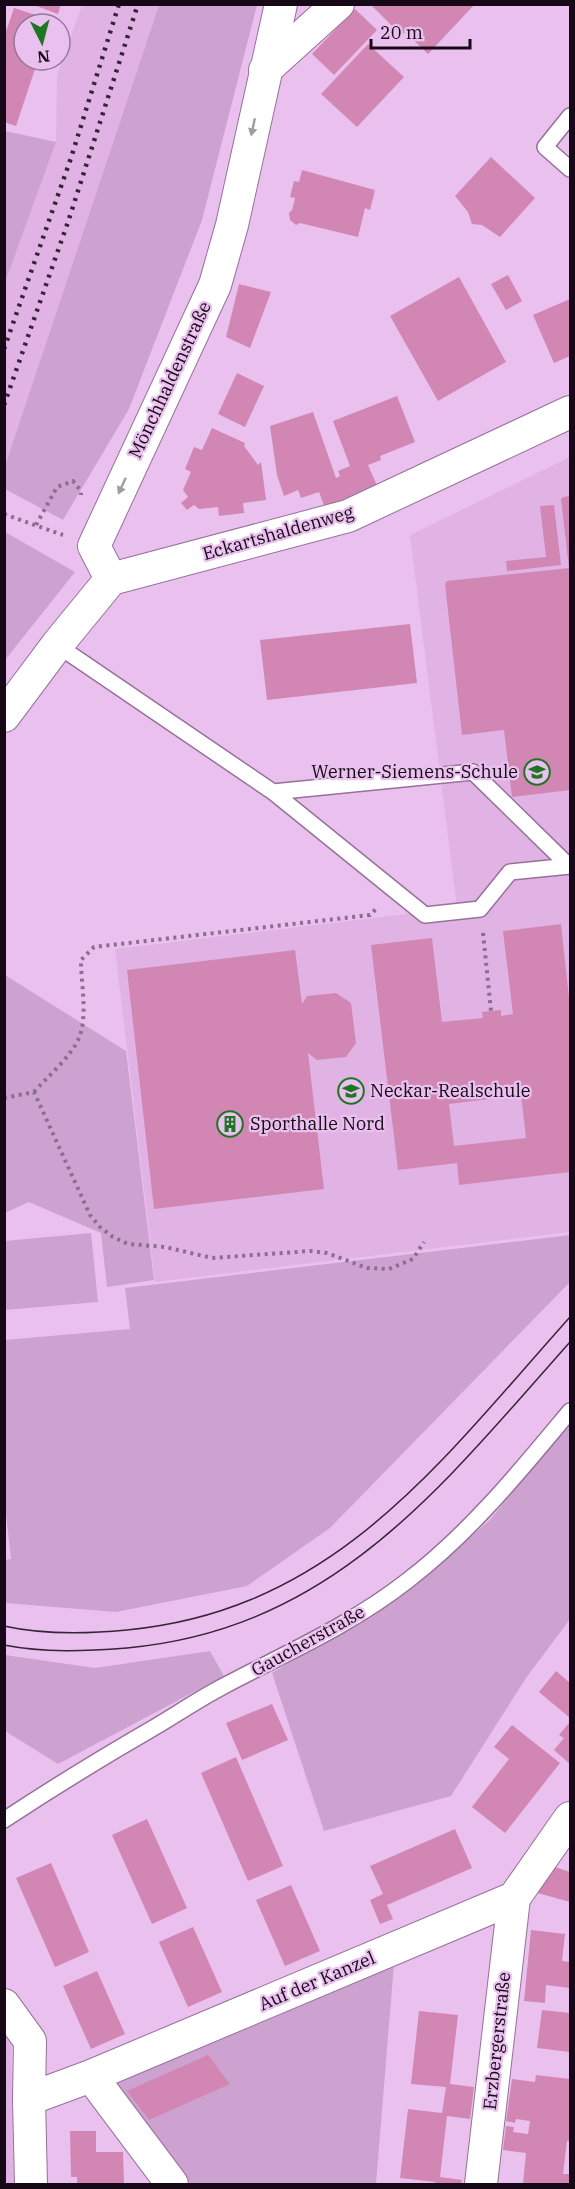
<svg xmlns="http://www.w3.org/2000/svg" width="575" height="2189" viewBox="0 0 575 2189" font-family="'IBM Plex Serif',serif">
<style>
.built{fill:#e1b3e5}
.green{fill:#cda2d1}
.building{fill:#d186b3;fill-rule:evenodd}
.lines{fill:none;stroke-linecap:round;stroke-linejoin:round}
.lane-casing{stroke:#967199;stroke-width:18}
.street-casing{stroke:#967199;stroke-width:34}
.path{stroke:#8b6e8e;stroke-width:4;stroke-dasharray:3 4.5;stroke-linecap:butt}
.lane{stroke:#fff;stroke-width:15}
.street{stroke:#fff;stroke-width:32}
.tram{stroke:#362437;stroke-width:1.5}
.rail{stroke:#362437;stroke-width:4.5;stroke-dasharray:3 6;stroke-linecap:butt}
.oneway{fill:#a29ca2}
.labels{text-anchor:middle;stroke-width:4.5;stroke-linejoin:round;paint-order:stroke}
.street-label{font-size:18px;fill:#160817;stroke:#eac1ee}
.poi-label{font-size:18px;fill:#160817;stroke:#eac1ee;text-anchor:start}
</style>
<rect width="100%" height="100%" fill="#eac1ee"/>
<path class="built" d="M82,5H159L5,466V283L56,142L57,75Z
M570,457V1232L155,1282L115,949L457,908L410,535Z
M5,2033L11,2043L14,2184H5Z"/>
<path class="green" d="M159,5H257L202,220L129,409L63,520L5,489V466Z
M5,131L56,142L5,283L4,131Z
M5,532L75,572L5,660Z
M5,975L126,1051L154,1280L107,1287L101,1233L29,1202L5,1213Z
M91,1233L98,1302L5,1310V1241Z
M570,1235V1282L330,1528L247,1586L116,1612L5,1603V1560L11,1559L4,1495L5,1340L130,1329L125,1288Z
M570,1422V1619L526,1678L451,1796L324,1831L272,1673L395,1600L489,1521Z
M210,1651L224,1676L58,1764L5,1731V1655L95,1668Z
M394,1964L376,2184H191L109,2080Z"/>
<path class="building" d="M31,4H61L58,14Z
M370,4H475L428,54L405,32L401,35Z
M14,8L51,20L50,24H24V60H38L16,126L4,122V37Z
M355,9L377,30L334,75L312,54Z
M368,44L404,77L357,127L321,94Z
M491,157L535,198L500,237L482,225L472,224L468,212L455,196Z
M302,170L375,190L370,210L365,208L358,237L300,223L296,225L290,220L289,213L292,210L295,198L290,197L294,181L299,182Z
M508,275L522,301L506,310L491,284Z
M459,277L506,362L438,401L390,316Z
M239,284L271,292L250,348L226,337Z
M570,299V356L554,363L533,315Z
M237,373L264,386L245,427L218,414Z
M397,396L415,442L380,456L381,460L368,465L378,488L325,508L319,492L301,498L298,490L284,496L277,475L270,426L313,412L336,478L340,476L338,471L350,466L333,421Z
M212,428L245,443L244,446L258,465L261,462L266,500L243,503L244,513L219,516L218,507L199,509L194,505L187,510L181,503L188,497L183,490L191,472L185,469L194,447L202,450Z
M570,496V790L512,797L504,730L462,735L445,584L447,581L569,568L561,499L563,497Z
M554,505L561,565L507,571L506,561L546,557L540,506Z
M410,624L417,683L267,700L260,640Z
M561,924L570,1007V1172L459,1185L457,1163L398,1170L371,945L432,938L442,1022L483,1018L482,1012L501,1010V1016L513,1014L503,931ZM521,1095L526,1138L454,1146L449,1104Z
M295,950L302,1004L307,996L336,993L351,1003L356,1043L346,1057L317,1060L308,1053L324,1189L154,1209L127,970Z
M556,1671L570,1683V1718L539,1692Z
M272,1704L288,1740L242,1760L226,1723Z
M569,1723L570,1724V1764L554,1750L564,1738L559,1735Z
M512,1725L560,1763L505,1833L472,1807L509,1759L494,1747Z
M236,1757L283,1866L248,1881L201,1773Z
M147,1819L187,1908L152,1924L112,1835Z
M455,1829L472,1868L387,1905L393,1919L380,1924L370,1900L383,1894L370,1866Z
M51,1863L89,1952L55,1967L16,1878Z
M555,1867L570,1872V1902L534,1892Z
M291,1885L320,1951L285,1966L256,1900Z
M193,1927L222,1992L188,2007L159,1942Z
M531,1930L565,1934L562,1961L570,1962V1988L546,1985L545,2003L524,2001Z
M97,1971L125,2034L91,2049L63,1986Z
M542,2010L570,2013V2052L537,2048Z
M419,2011L458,2015L450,2084L474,2087L470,2119L447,2116L440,2177L462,2180L461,2184H435V2182L400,2178L408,2109L442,2113L446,2087L411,2084Z
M208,2055L230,2084L149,2120L127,2091Z
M536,2075L570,2079L569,2122H570V2141H567L563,2174H570L569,2184H523L526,2153L503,2150L506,2126L514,2127L513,2132L528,2134L530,2121L516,2119L515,2123L506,2121L512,2079L535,2082Z
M70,2131H96V2152H123L124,2184H77V2177H71Z"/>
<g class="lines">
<g class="lane-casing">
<path id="lane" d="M570,116L545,147L570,169
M57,645L273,792L425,915L480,909L510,872L570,866
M273,792L473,772L569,866
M4,1820C54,1787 103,1757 155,1727C177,1714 199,1699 222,1687C284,1654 351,1625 407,1581C470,1533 520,1471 570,1411"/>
</g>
<g class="street-casing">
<path id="street" d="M265,70L338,4
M111,579L94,546L215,285L232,225L281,4
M111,579L348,516L570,412
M4,716L57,645L111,579
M4,2005L30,2041L29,2099L31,2184
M91,2076L172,2184
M29,2099L91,2076L514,1898L570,1818
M481,2184L514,1898"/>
</g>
<path class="path" d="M4,514L63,535
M36,525L57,487L73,481L81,491V495
M483,933L491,1011
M34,1092C47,1077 71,1057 79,1038C88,1015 81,984 81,960L94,947L370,915L377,908
M4,1098L34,1092L90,1215L100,1227L113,1237L128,1244L165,1247L212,1258L310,1251L327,1253L367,1268L389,1269L413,1259L424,1242"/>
<use href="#lane" class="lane"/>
<use href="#street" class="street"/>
<path class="tram" d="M4,1626C44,1635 86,1634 127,1630C336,1610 441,1461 570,1317
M4,1645C44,1653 87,1651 127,1648C334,1629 442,1486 570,1342"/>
<path class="rail" d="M4,349L71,158L119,4
M4,405L68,222L138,4"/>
</g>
<defs><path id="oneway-solid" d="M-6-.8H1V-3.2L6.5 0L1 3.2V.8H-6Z" transform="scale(1.5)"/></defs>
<g class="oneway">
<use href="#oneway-solid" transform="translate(253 127) rotate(102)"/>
<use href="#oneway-solid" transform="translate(122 486) rotate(115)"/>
</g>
<defs>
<g id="school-ring" transform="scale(1.35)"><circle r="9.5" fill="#eac1ee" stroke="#1e7623" stroke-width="1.5"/><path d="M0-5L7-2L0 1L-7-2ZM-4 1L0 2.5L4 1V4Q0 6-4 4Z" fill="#1e7623"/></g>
<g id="building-ring" transform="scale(1.35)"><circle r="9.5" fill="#eac1ee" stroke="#1e7623" stroke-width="1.5"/><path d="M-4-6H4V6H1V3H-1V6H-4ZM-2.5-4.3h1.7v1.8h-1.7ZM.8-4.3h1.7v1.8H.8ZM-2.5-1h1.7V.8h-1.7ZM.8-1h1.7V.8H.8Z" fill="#1e7623"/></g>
</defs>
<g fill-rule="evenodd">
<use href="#school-ring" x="537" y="772"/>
<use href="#school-ring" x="351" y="1091"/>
<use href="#building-ring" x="230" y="1124"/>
</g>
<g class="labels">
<g class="street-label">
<text transform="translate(170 380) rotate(-65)" y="6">Mönchhaldenstraße</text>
<text transform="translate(278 533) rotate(-16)" y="6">Eckartshaldenweg</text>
<text transform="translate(308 1641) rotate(-29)" y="6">Gaucherstraße</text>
<text transform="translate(317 1981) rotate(-23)" y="6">Auf der Kanzel</text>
<text transform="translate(497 2041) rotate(-84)" y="6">Erzbergerstraße</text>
</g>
<g class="poi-label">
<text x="518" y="778" text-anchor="end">Werner-Siemens-Schule</text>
<text x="370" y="1097">Neckar-Realschule</text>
<text x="250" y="1130">Sporthalle Nord</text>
</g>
</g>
<rect width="575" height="2189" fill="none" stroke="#160817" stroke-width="12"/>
<g transform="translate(42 42) rotate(174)"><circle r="28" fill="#eac1ee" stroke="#957798" stroke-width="1.5"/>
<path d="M0-4.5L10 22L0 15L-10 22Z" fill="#1e7623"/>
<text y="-9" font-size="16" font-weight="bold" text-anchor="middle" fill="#160817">N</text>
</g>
<path d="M371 39v9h99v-9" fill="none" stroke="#160817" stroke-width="3"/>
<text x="380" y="39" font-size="18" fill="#160817" stroke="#eac1ee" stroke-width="4.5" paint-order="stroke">20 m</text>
</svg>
